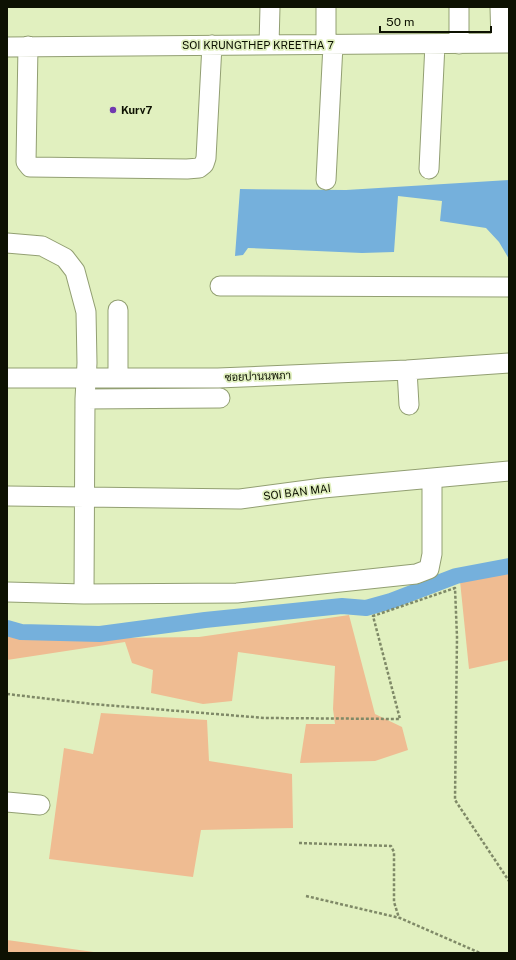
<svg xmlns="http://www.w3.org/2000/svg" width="516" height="960" viewBox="0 0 516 960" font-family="'Public Sans',Sarabun,sans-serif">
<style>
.green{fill:#efbc92}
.water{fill:#75b0dc}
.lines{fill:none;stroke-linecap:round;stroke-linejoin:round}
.canal{stroke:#75b0dc;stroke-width:16}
.minor-casing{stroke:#929f72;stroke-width:21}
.path{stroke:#7f8967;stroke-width:2.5;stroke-dasharray:3 2;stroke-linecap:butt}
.minor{stroke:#fff;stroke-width:19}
.poi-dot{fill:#713ab0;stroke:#e1f0bf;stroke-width:1.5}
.labels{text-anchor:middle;stroke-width:3.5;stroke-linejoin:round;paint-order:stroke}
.street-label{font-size:11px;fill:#0d1102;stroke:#e1f0bf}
.poi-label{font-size:11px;font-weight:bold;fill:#0d1102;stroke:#e1f0bf;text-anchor:start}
</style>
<rect width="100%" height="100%" fill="#e1f0bf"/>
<path class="green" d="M509,572V660L469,669L460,581Z
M349,615L375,714L402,727L408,750L375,761L300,763L306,724H335L333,709L335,666L238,652L232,701L203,704L151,693L153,670L132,663L125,642L7,660V635L115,638L199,637Z
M101,713L207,720L209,761L292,774L293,828L201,830L193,877L49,859L64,748L93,754Z
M7,940L101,953H7Z"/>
<path class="water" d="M509,180V259L499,242L486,228L440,221L442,201L398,196L394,252L362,253L248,248L243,255L235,256L240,189L346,190Z"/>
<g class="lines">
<path class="canal" d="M7,628L21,632L100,634L205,620L342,606L366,608L391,601L456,576L509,566"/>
<g class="minor-casing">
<path id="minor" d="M459,7V44
M500,7L501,43
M269,45L270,7
M326,45V7
M28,46L26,162L30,167L187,169L199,168L204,164L206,158L212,45
M7,47L509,43
M429,169L435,44
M326,180L333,45
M7,243L42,246L65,258L75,271L86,312L87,363L85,399L84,594
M220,286L509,287
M118,310V378
M407,370L409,405
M7,378H218L407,370L509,363
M85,399L220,398
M7,496L240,499L323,488L509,471
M7,592L84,594L237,593L416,574L429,569L432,554V478
M7,802L40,805"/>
</g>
<path class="path" d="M7,694L92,704L265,718L400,719L373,616L455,588L457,637L455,800L509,881
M299,843L391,846L394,852V902L399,918
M306,896L400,918L480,953"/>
<use href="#minor" class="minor"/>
</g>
<circle class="poi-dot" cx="113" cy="110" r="4"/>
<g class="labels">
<g class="street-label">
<text x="258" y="49">SOI KRUNGTHEP KREETHA 7</text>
<text transform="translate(258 376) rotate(-2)" y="4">ซอยปานนพภา</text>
<text transform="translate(297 492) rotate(-7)" y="4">SOI BAN MAI</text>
</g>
<g class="poi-label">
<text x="121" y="114">Kurv7</text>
</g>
</g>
<rect width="516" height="960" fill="none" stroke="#0d1102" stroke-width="16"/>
<path d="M380 26v6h111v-6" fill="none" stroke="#0d1102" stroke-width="2"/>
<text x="386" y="26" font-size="12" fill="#0d1102" stroke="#e1f0bf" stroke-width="3" paint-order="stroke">50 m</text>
</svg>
